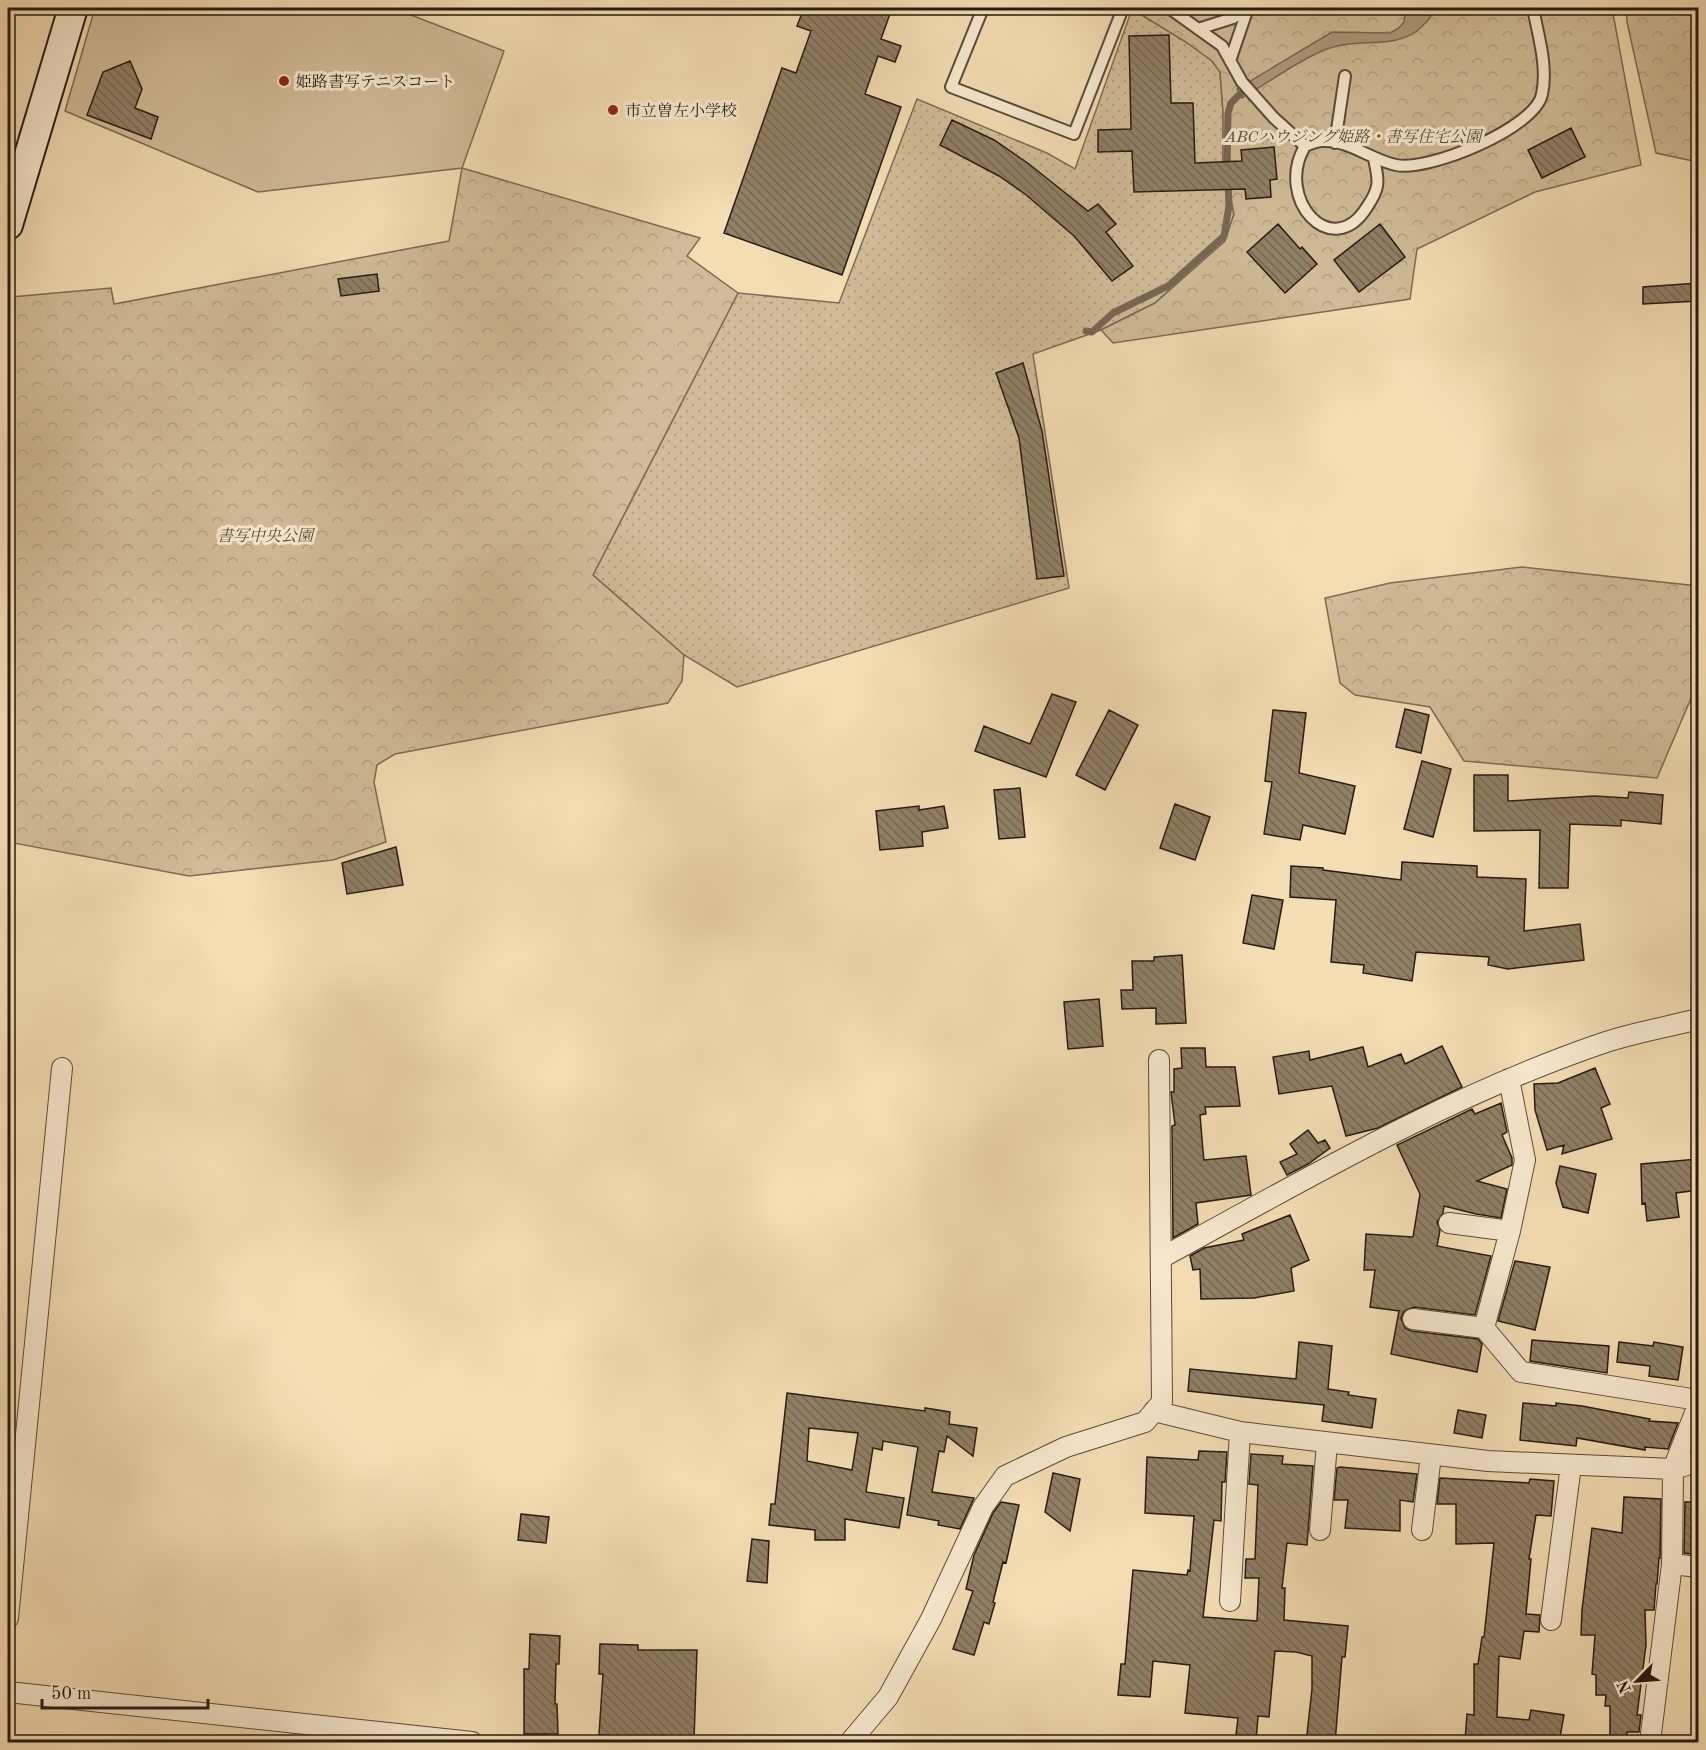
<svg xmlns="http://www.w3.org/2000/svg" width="1706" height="1750" viewBox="0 0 1706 1750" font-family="'Old Standard TT','Noto Serif JP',serif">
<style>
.grass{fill:url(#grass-dots);stroke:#7c6b55;stroke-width:1.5}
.forest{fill:url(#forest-crowns);stroke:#7c6b55;stroke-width:1.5}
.garden{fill:#d1bb98;stroke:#7c6b55;stroke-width:1.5}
.water{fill:#ae9a7c;stroke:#786752;stroke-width:1.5}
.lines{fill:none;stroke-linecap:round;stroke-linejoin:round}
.stream{stroke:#786752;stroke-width:7}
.building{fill:url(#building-back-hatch);stroke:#261b12;stroke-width:1.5;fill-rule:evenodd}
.lane-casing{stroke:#5a4b3a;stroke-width:14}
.street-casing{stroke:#5a4b3a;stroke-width:22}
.secondary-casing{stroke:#261b12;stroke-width:32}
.lane{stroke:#f8e8ce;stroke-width:10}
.street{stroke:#f8e8ce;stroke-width:20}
.secondary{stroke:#f8e8ce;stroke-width:28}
.poi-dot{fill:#8f2418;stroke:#f8e8ce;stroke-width:2}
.labels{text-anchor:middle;stroke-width:6;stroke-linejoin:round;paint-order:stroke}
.poi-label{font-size:16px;fill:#261b12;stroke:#f8e8ce;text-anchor:start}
.park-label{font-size:16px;font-style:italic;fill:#594b3a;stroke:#f8e8ce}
</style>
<defs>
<pattern id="grass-dots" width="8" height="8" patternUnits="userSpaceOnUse" patternTransform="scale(1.5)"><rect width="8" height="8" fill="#d1bb98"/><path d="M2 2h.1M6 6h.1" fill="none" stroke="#b3a082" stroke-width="1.8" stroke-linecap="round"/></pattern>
<pattern id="forest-crowns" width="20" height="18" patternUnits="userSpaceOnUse" patternTransform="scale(1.5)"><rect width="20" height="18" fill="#d1bb98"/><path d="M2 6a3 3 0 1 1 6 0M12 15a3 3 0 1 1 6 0" fill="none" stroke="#b3a082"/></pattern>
<pattern id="building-back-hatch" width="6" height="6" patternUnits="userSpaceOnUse" patternTransform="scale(1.5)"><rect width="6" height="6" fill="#917f66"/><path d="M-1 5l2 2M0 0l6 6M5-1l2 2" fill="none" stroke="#766753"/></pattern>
</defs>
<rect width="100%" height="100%" fill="#f4dcb3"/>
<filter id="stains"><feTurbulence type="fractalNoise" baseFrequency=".00333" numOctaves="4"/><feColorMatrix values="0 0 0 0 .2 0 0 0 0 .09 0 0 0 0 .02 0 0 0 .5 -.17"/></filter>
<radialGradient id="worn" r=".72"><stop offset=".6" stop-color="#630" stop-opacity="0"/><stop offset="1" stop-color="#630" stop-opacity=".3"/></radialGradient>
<path class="grass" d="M1132,9L1186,42L1212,61L1220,72L1223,111V160L1234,214L1225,241L1155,303L1101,330L1033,354L1069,588L737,687L684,655L593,575L738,293L839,303L917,99L1047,153L1075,169Z"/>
<path class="forest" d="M1133,8H1612L1641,165L1535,192L1417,249L1410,299L1113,343L1101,330L1155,303L1225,241L1234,214L1223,160V111L1220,72L1212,61L1186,42L1132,9Z
M1626,8H1698V162L1656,153L1627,22Z
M462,168L700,238L687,256L738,293L593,575L684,655L682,681L668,703L395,754L377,765L374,782L386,842L333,860L189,876L8,842V310L11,297L111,288L114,304L449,241Z
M1522,567L1698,586V695L1692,696L1657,778L1464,761L1430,707L1355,695L1340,683L1325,598L1390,583Z"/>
<path class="garden" d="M95,8H393L504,51L462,168L258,192L65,111Z"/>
<path class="water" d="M1406,8H1436C1407,60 1365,32 1322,51C1294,63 1268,83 1242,98L1237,89L1332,32L1390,33L1399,28L1404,22Z"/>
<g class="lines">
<path class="stream" d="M1227,171L1228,113L1231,103L1240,94
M1086,331L1092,332L1113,313L1168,286L1224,236L1229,206L1228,182"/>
</g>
<path class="building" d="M804,8H892L881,39L901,46L895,62L878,56L865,94L901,107L842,275L724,233L782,68L796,73L811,31L797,26Z
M1169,35L1171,103H1193L1195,163L1242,161L1241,150L1274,147L1277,179L1270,180L1271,197L1246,199L1245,189L1134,192L1132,151L1098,152V130L1131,129L1129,36Z
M130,61L142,89L135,108L158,117L151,139L87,115L103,72Z
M952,120L994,140L1029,164L1088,211L1098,204L1116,224L1106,232L1133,266L1112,281L1074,236L1025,194L999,176L940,145Z
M1571,128L1585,157L1542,178L1528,150Z
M1278,224L1300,249L1302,247L1317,264L1285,293L1247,252Z
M1380,224L1405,257L1359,292L1334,260Z
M377,274L379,291L341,296L338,279Z
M1698,283V301L1643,304V287Z
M1023,363L1042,431L1064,576L1037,579L1019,438L996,373Z
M1052,694L1076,702L1046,777L975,751L984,726L1030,744Z
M1405,709L1429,715L1421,753L1396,747Z
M1109,710L1138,725L1105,790L1076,775Z
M1273,710L1306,713L1299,773L1355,786L1345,834L1303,825L1300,840L1264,834L1272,782L1265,781Z
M1422,761L1451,769L1433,837L1404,829Z
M1474,775H1508V801L1594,796L1628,798L1629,792L1663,795L1661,824L1621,820V826L1570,824L1568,888H1539L1540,830L1474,831Z
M1020,788L1025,837L999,839L994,790Z
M1175,804L1210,817L1195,860L1160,848Z
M919,806V810L944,806L948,828L922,832L923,846L880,850L876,811Z
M396,847L403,885L347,894L342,863Z
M1402,862L1477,866V877L1526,879L1524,931L1580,924L1584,960L1508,969L1488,965L1489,957L1416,952L1412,981L1363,973L1364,965L1331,962L1336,900L1290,897L1291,866L1323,868V870L1401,880Z
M1252,895L1283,900L1274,949L1243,943Z
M1182,955L1186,1023L1156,1024V1008L1122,1009L1121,990H1133L1132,961H1154V957Z
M1099,999L1103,1046L1068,1049L1064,1002Z
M1442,1046L1462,1087L1378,1128L1346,1136L1332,1086L1279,1094L1273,1057L1309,1051L1310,1060L1363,1047L1368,1067L1401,1054L1405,1064Z
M1181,1048H1205L1206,1067H1235L1240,1106L1205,1107L1206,1114L1200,1115L1203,1151L1204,1160L1246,1156L1251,1195L1196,1203L1198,1224L1173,1238L1172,1126L1175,1125L1171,1092H1174V1069L1182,1068Z
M1595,1068L1610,1104L1601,1108L1612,1139L1562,1154L1564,1145L1547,1150L1535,1110L1534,1084L1558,1083Z
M1501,1103L1507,1132L1502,1135L1512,1158V1165L1477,1181L1507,1189L1501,1218L1476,1214L1444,1206L1443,1213L1437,1222L1440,1230L1437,1246L1491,1256L1475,1315L1414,1307L1404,1311L1401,1318L1405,1328L1411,1331L1478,1339L1482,1344L1477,1372L1391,1354L1399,1311L1370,1307L1375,1270H1364L1366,1234L1413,1237L1420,1194L1397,1145L1472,1109L1475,1114Z
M1308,1130L1318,1143L1325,1140L1330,1148L1308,1164L1287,1175L1280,1162L1297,1154L1290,1144Z
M1698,1159V1190L1676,1193L1679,1217L1647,1221L1645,1203L1642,1204L1641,1164Z
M1560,1166L1596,1174L1588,1213L1563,1207L1556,1183Z
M1290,1215L1309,1260L1291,1268L1294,1291L1254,1298L1201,1299L1200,1269L1193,1270L1190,1256L1204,1248L1244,1240L1242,1234Z
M1515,1261L1550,1267L1535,1330L1498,1321Z
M1532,1340L1609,1346L1607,1373L1530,1361Z
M1299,1342L1332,1346L1328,1389L1349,1392L1348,1395L1376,1399L1372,1428L1322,1421L1324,1405L1188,1391L1190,1369L1296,1379Z
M1619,1342L1653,1346L1654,1342L1683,1347L1678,1380L1649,1376L1650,1366L1617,1362Z
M787,1393L925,1411V1408L950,1412L949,1424L977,1428L973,1456L947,1436L944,1452L939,1451L932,1492L974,1498L960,1529L938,1525L939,1521L907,1515L918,1447L883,1441L882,1450L873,1448L866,1492L904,1498L899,1528L845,1519V1540H815V1530L769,1525L771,1504H775ZM809,1428L858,1433L852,1470L807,1461Z
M1523,1403L1556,1406V1403L1582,1406L1650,1419L1649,1421L1678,1423L1668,1449L1645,1447V1450L1577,1438L1576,1446L1520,1440Z
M1458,1410L1486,1415L1482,1438L1454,1433Z
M1199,1451L1227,1452L1225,1482H1222L1221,1521L1214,1520L1203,1617L1257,1621L1259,1578H1245L1246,1559H1255L1258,1485L1249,1484L1251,1454L1283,1456L1282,1464L1313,1466L1307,1545L1287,1543L1282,1588H1285L1284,1620L1348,1626L1345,1657H1342L1335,1743H1306L1312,1689V1656L1296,1652L1275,1651L1269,1717L1258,1716L1256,1743H1235L1238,1718L1185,1713L1190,1665L1153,1661L1150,1697L1118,1695L1121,1664H1125L1133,1570L1187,1575L1188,1570L1190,1571L1194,1516L1145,1513L1147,1457L1198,1460Z
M1340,1467L1417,1474L1413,1502L1400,1500V1531L1345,1528L1348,1500H1334L1337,1468Z
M1053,1473L1080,1479L1070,1531L1045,1512Z
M1440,1478L1529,1483L1530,1479L1554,1481L1551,1516L1536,1515L1529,1559H1531L1526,1614L1540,1615L1539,1632L1524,1631L1520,1659L1499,1656L1497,1717L1529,1720L1531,1710L1564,1715L1559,1743H1498L1465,1740L1467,1714L1474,1715V1664H1478L1482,1637H1484L1494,1543L1456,1544V1504H1437Z
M1624,1497L1661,1499L1660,1558H1659L1657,1584H1656L1654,1610H1645L1646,1645L1637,1715H1641L1639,1732H1627V1743H1610V1706H1605L1606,1695H1596V1675L1592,1674L1595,1635H1581L1582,1610L1592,1528L1622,1533Z
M1001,1502L1019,1505L1006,1563L1003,1562L993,1602L995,1603L989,1624L984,1622L974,1655L953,1649L973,1591L966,1589L974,1555L993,1513Z
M1685,1502H1698V1555L1684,1553Z
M521,1514L549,1517L546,1543L518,1540Z
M752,1539L769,1541L767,1583L747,1581Z
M530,1634L560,1636L559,1664H556L555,1704H557L558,1734H524V1669H529Z
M600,1644L638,1645V1650H697L694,1740L599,1735L603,1674H599Z"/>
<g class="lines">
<g class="lane-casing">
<path id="lane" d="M983,8L951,87L1074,134L1123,8
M1169,8L1222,46L1242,82L1274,118L1305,146C1310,144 1317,141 1323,141C1349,140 1371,160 1396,165C1428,172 1536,128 1542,94C1548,66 1538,35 1533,8
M1198,29L1233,18L1248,8
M1230,61L1248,8
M1335,143L1345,76
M1305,146C1274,199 1332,263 1367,207C1371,201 1376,193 1377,186C1379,178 1375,166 1374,158"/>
</g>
<g class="street-casing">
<path id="street" d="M1449,1223L1510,1231
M1161,1258C1306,1179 1449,1095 1606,1042C1636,1032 1668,1027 1698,1019
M1413,1319L1484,1328L1521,1372L1698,1400
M1484,1328L1510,1231L1525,1160L1509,1079
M1154,1411L1240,1432L1488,1461L1673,1469L1698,1462
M1320,1530L1327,1443
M1422,1530L1431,1455
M1672,1564L1698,1567
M1230,1601L1240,1432
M8,1618L62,1068
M1551,1620L1571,1465
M8,1692L472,1742
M850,1742L888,1697L931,1619L983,1507L1005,1476L1066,1447L1145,1422L1162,1402L1159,1060
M1650,1742L1672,1564L1673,1469L1698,1405"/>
</g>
<g class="secondary-casing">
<path id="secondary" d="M8,225L73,8"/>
</g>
<use href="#lane" class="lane"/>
<use href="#street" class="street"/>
<use href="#secondary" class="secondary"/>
</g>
<g class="poi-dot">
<circle cx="284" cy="81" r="6"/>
<circle cx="613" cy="110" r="6"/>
</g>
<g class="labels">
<g class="poi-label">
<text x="296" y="87">姫路書写テニスコート</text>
<text x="625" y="116">市立曽左小学校</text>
</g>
<g class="park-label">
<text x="1353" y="142">ABCハウジング姫路・書写住宅公園</text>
<text x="265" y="541">書写中央公園</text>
</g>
</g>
<rect width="1706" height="1750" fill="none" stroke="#f4dcb3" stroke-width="30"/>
<rect x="9" y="9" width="1688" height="1732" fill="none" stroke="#261b12" stroke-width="3"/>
<rect x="15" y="15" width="1676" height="1720" fill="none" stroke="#261b12" stroke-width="1.5"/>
<g transform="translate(1637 1681) rotate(245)" stroke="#f8e8ce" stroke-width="4.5" paint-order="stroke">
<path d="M0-4.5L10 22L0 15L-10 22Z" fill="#261b12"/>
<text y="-9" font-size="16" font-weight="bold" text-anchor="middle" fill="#261b12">N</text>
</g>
<path d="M42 1699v9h166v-9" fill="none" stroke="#261b12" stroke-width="3"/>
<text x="51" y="1699" font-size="18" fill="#261b12" stroke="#f8e8ce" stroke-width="4.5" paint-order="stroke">50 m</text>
<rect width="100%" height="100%" filter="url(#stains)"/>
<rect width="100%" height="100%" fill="url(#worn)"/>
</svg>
